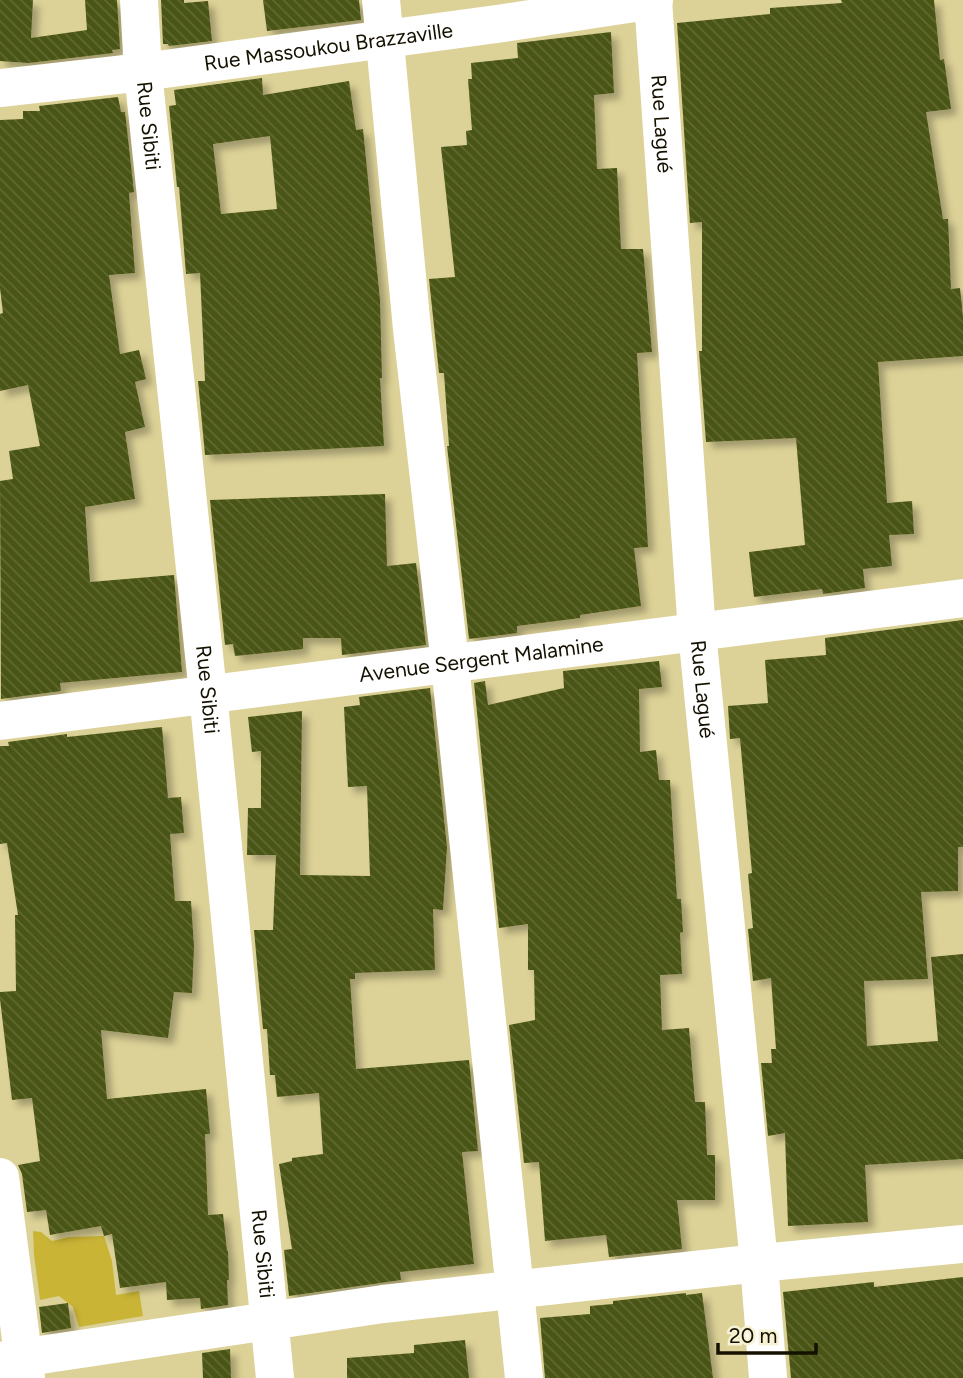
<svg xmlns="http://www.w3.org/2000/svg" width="963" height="1378" viewBox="0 0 963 1378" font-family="Figtree,sans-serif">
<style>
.green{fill:#cab436}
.building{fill:url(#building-back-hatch);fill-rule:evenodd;filter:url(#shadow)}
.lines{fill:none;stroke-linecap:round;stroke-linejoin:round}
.minor{stroke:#fff;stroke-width:38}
.labels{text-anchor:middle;stroke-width:7;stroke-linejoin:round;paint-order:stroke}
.street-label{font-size:21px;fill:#151100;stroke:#f7f2d4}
</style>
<defs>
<pattern id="building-back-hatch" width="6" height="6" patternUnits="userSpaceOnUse" patternTransform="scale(1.75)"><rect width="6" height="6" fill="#4a5512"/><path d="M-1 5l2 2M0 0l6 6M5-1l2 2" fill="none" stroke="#606932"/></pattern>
<filter id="shadow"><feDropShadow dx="6" dy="6" stdDeviation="3.5" flood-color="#0004"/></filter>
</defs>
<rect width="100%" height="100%" fill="#dcd196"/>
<path class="green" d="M33,1231L41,1232L52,1241L69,1237L104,1236L112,1261L116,1295L139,1291L143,1316L79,1327L73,1307L59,1296L40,1300L34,1255Z"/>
<path class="building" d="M0,0H33L31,38L87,30L85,0H117L120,49L112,50L113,53L29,63L0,61Z
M161,0H184V3L208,1L212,41L169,46L168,44H163Z
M263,0H359L361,20L267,31Z
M841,0H934L940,60L944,59L951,109L926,112L943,219H948L951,289L960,288L963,317V356L878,362L887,503L912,501L914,534L889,535L892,566L863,569L865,588L823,594L822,589L754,597L749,552L805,545L796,438L706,442L699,351H702V222L690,223L677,23L770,14V8L842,3Z
M611,32L614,93L594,95L597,169L617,168L621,249H643L652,352L637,353L648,547L634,548L641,606L580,615V618L517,626V633L469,639L447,446H449L444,373H439L429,279L455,277L441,147L467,145L466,131L472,130L468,79H472L471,63L518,58L517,43Z
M262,78L263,95L349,81L356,130L363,129L380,300L382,378H380L384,446L205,455L198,381H205L200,273L186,274L179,187H177L169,106L176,105L174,90ZM270,136L277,209L221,214L213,144Z
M118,97L121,112H125L134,192L129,193L135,273L109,275L120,354L139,350L146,379L135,382L145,427L125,432L135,499L85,507L90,582L174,575L182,672L60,683L61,691L1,699L0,481L13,479L9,451L40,446L28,385L0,391V314L3,313L0,288V120L23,119V111H40L39,106Z
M385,494L387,566L416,563L426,645L342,655L341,638H303V649L235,656L233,644L225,645L210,500Z
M963,620V847H958V891L921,892L928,979L864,981L867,1046L938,1041L931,957L963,954V1159L865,1165L868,1222L788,1226L785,1133L768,1136L761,1063H772L771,1049H776L771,978L753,981L748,929L753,928L748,874L752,873L740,738L730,739L728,706L768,703L765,660L826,655L825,638Z
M659,661L662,687L639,689L640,752L656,750L659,780H670L677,899H681L683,932L680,933L682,974L660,975L662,1030L689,1028L695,1102H705L707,1155H715V1200H677L682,1249L609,1257L606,1235L545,1241L539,1162L524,1163L509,1025L535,1020L534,970H528V924L499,928L474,683L485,681L488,705L564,688L563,671Z
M430,688L447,847L443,910L433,909L435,970L355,973V979H350L356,1069L469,1060L478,1151L462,1152L474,1264L400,1272L401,1280L289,1296L284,1250L292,1249L279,1164L292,1161V1158L323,1154L319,1093L277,1097L275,1075H270L267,1029H263L254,930H273L276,855H247L248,808H261V751L252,752L248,717L302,711L300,875L370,876L367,786L348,787L344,707L360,705L359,697Z
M162,727L168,798L181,797L184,833L170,834L175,901H191L194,947L192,993L174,992L168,1038L101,1030L107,1099L206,1089L210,1134H205L208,1215L223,1214L227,1251H228L229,1280H227L228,1305L201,1309L200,1298L167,1300L166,1282L120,1288L112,1234L104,1236L101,1226L50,1235L46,1210L27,1212L22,1174L18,1165L40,1161L32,1098L12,1100L0,999V992L16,991L15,915H18L7,843L0,844V746H9L8,742L67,734V737Z
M963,1277V1378H791L783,1292L874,1282V1287Z
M686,1293V1295L702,1293L713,1378H545L540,1318L590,1314V1306L613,1304V1301Z
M68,1303L71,1328L42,1333L39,1307Z
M465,1340L469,1378H347V1358L414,1353V1345Z
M230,1349L231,1378H203L202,1353Z"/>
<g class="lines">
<g class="minor">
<path id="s1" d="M139,0L143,72L208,693L275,1378"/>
<path d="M381,0L412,329L450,664L524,1378"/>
<path id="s2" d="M653,0L697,632L759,1263L768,1378"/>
<path id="s3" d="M0,88L143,72L504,23L654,0"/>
<path id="s4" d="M0,721L963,598"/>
<path d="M0,1177L26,1378"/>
<path d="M0,1361L383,1304L759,1263L963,1244"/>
</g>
</g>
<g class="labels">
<g class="street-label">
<text dy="7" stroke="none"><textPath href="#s3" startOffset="331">Rue Massoukou Brazzaville</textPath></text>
<text dy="7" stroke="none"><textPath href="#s2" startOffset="124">Rue Lagué</textPath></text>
<text dy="7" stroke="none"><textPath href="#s1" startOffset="126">Rue Sibiti</textPath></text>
<text dy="7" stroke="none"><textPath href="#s4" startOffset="485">Avenue Sergent Malamine</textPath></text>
<text dy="7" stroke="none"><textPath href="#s1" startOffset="693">Rue Sibiti</textPath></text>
<text dy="7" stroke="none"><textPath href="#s2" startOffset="691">Rue Lagué</textPath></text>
<text dy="7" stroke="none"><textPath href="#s1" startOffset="1260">Rue Sibiti</textPath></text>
</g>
</g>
<path d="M718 1343v10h98v-10" fill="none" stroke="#151100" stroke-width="3.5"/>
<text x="729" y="1343" font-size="21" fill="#151100" stroke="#f7f2d4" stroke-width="5" paint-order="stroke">20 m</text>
</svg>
